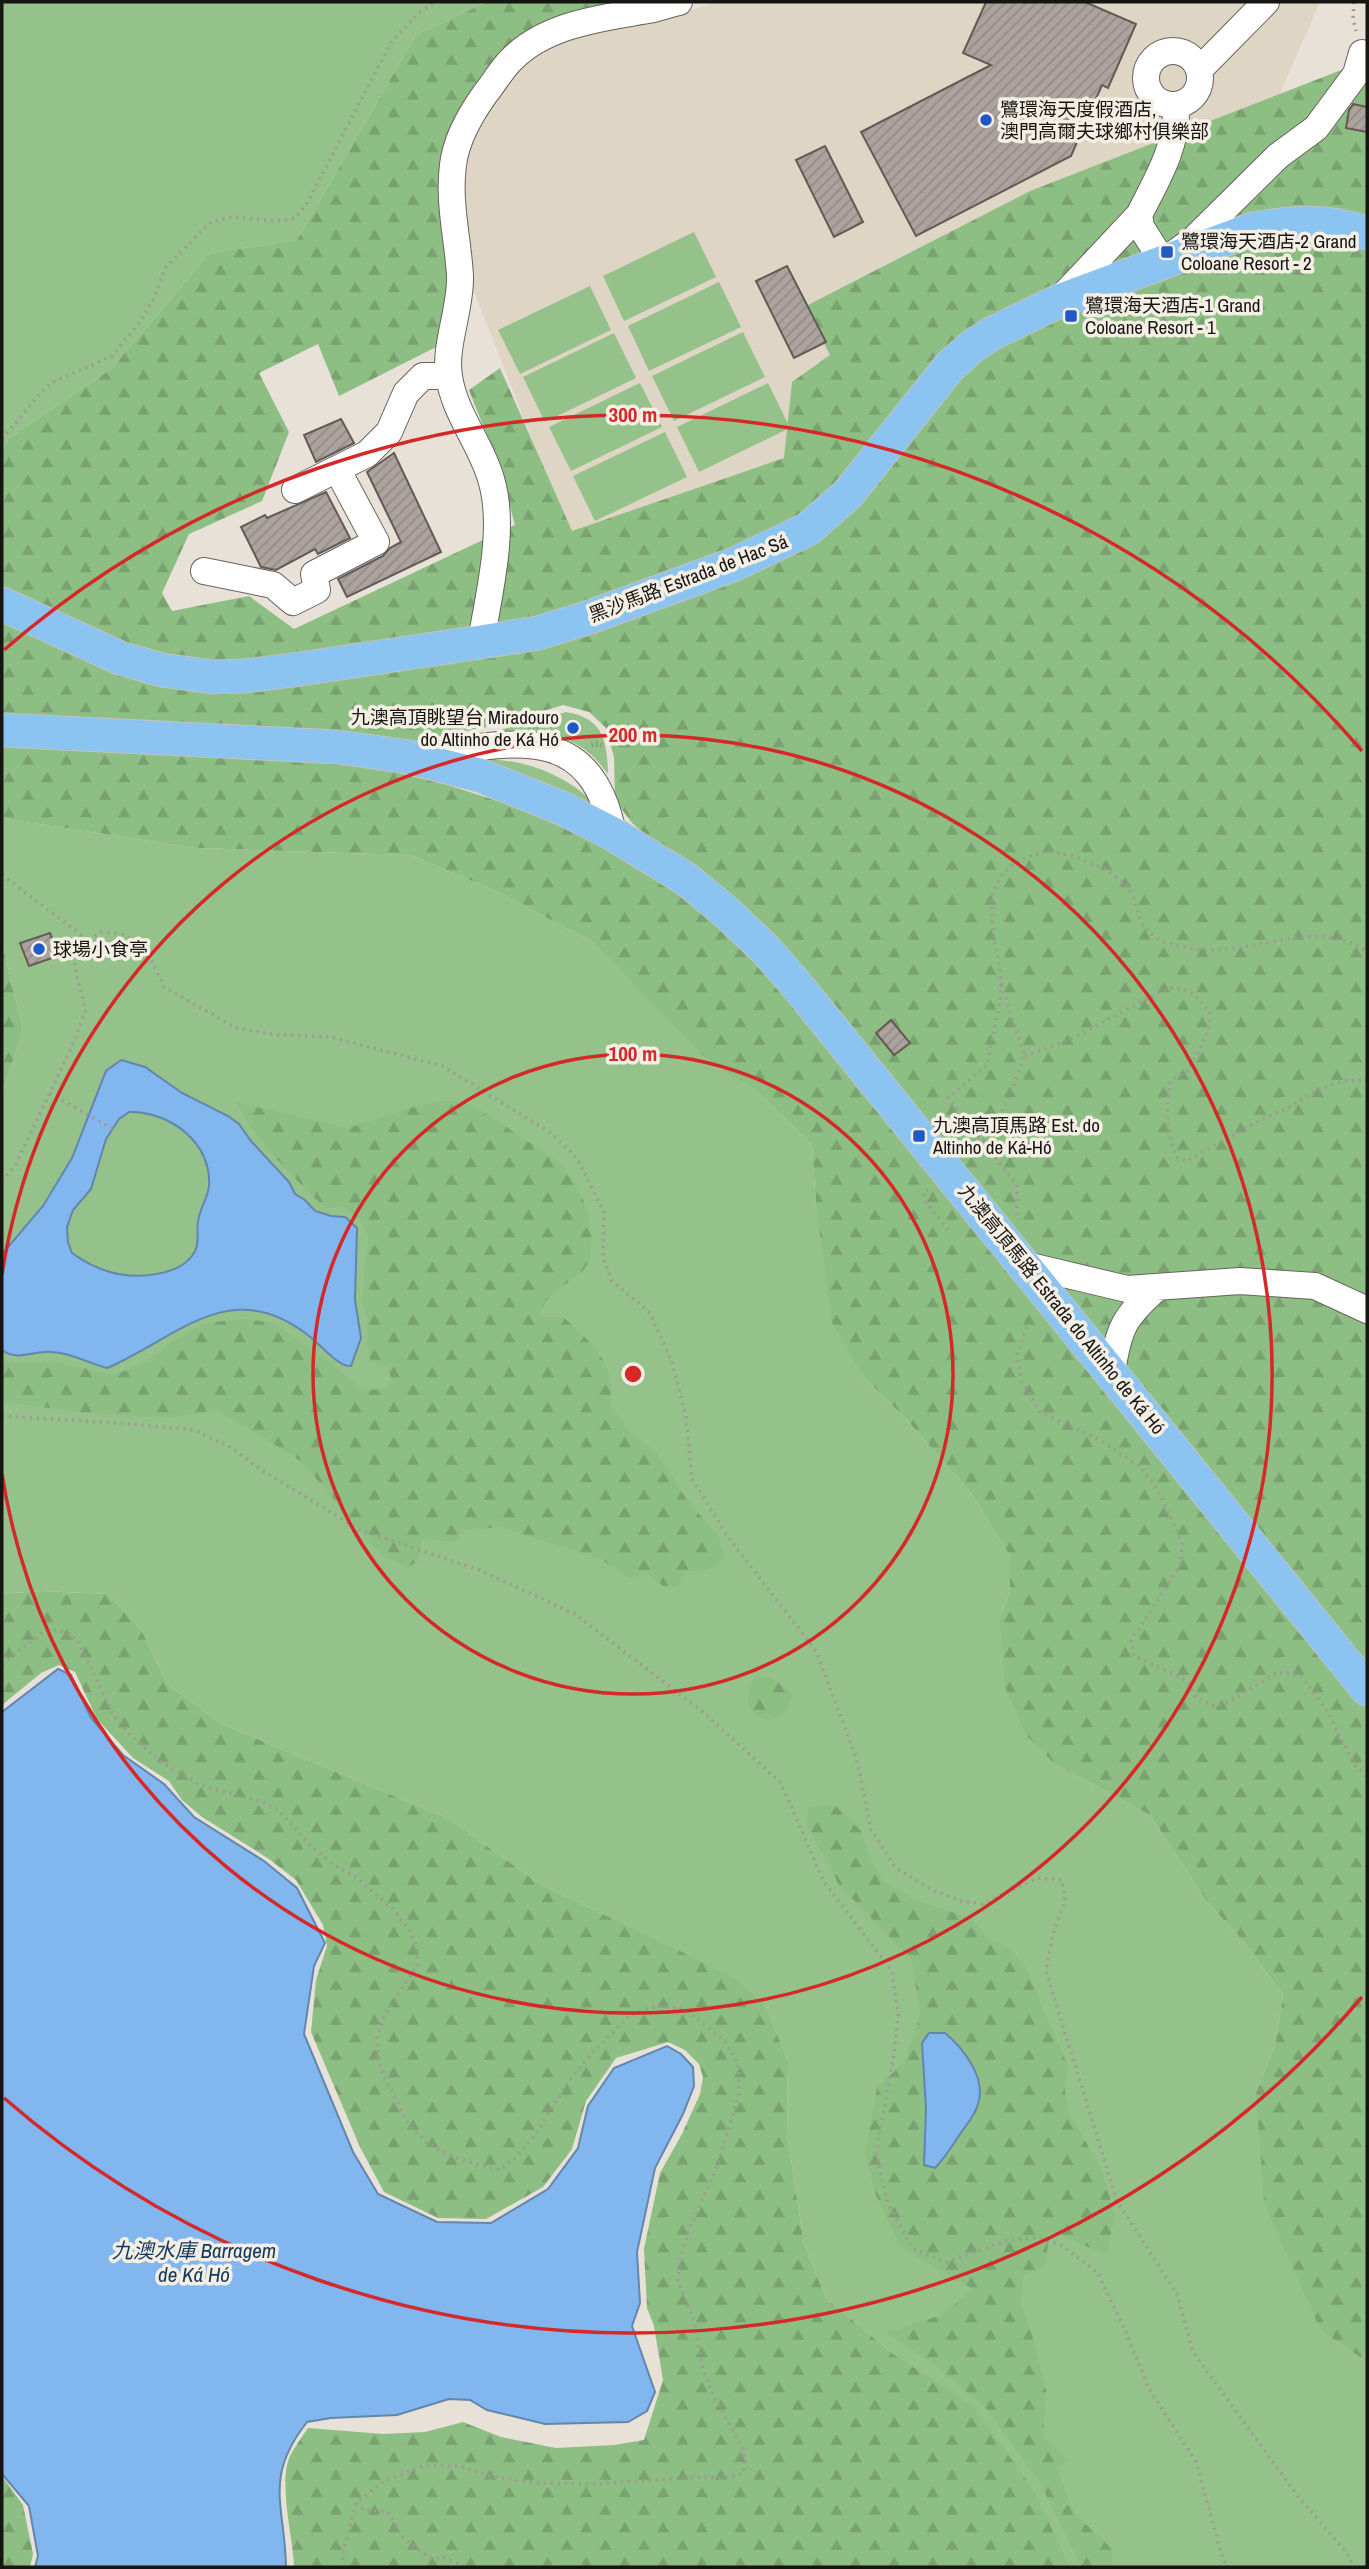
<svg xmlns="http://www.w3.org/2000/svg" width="1369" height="2569" viewBox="0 0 1369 2569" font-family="'Archivo Narrow','Noto Sans SC',sans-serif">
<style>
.built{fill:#dfd5c5}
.grass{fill:#94c28a}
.forest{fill:url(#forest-firs)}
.park{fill:url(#park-tufts)}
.water{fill:#82b6ee;stroke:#6286ac;stroke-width:2;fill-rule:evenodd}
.building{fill:url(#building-hatch);stroke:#635a56;stroke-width:2}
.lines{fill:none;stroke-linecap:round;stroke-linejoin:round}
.minor-casing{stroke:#67625a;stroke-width:28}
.major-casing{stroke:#c3c2c1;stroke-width:35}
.path{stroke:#9f9a93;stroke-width:3.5;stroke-dasharray:2 5;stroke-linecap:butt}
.minor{stroke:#fff;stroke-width:26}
.major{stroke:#8bc3f1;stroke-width:33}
.ring{fill:none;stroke:#d62828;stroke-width:3.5}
.poi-dot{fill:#2059c5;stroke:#f4efe5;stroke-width:2.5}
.labels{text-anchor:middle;stroke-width:7;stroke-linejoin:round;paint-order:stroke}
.poi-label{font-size:19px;fill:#171512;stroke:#f4efe5;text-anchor:start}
.street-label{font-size:19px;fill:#171512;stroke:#f4efe5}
.water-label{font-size:21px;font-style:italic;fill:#13375c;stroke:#f4efe5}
.centre{fill:#d62828;stroke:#f4efe5;stroke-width:3.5}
.ring-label{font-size:21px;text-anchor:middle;font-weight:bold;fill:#d62828;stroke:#f4efe5;stroke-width:7;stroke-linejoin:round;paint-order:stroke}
</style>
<defs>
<pattern id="forest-firs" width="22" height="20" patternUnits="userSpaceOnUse" patternTransform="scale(1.75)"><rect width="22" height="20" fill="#8dbe83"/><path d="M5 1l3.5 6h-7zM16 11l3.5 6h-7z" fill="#79a270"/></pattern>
<pattern id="park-tufts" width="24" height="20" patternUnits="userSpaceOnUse" patternTransform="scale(1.75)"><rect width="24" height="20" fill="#94c28a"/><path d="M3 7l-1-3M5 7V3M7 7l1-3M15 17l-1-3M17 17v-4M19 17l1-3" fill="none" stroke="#7fa676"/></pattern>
<pattern id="building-hatch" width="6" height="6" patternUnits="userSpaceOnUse" patternTransform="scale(1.75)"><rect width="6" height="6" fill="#ada39e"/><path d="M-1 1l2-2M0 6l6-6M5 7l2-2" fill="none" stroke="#948b87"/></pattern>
</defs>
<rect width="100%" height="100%" fill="#e7e1d8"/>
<path class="built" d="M717,2H1320L1218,234L895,413L581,563L465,269L456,209L466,138L523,61L586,30L684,12Z"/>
<path class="grass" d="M2,2H487L416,35L297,240L210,253L111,369L9,438L2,449Z
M694,232L716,277L624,321L603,276Z
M719,282L741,327L649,371L628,326Z
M590,286L611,330L520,374L498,330Z
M743,332L765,377L674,421L652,376Z
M614,333L636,378L545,422L523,377Z
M640,383L662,427L571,471L549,427Z
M768,383L790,428L699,472L677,427Z
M665,432L687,477L595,521L573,476Z
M482,758C493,760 504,760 515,762C546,768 575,783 597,806L530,780L468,761Z
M2,816L12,820L196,848L410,855L498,892L591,941L705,1056L758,1092L812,1145L816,1205L863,1376L904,1417L971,1493L1010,1556V1593L1000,1616L1056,1765L1150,1815L1208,1903L1244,1942L1283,1995L1275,2044L1256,2092L1321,2331L1367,2362V2567H1070L1065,2557L893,2354L826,2298L804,2244L787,2133L788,2061L766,2006L733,1977L540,1884L449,1819L222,1724L167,1684L141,1629L108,1594L41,1591L2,1594V1094L23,1030L2,941Z"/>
<path class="forest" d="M487,2H679L542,37L462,131L452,339L339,396L318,344L259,373L289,432L262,501L189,534L162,593L172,611L249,596L294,629L515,525L500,469L469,390L500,368L572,531L784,458L792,382L830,355L806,306L1030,191L1367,60V107L1350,104L1346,127L1367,132V2362L1321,2331L1264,2203L1256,2092L1275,2044L1283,1995L1244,1942L1208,1903L1150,1815L1056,1765L1026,1735L1005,1687L1000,1616L1010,1593V1556L971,1493L904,1417L863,1376L832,1323L816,1205L812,1145L758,1092L705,1057L591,941L498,892L410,855L196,848L12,820L2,816V745L358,763L448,785L522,809L579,835L635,865L682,894L716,922L784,992L654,842L632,823L615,800L614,757L606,728L589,712L563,705L497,725L410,742L2,718V449L9,438L111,369L210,253L297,240L416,35Z
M2,941L23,1030L2,1094Z
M440,1101C448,1102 459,1100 466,1103C484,1111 501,1124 517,1134C531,1144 548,1153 560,1165C584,1187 596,1227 590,1258C585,1281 546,1285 539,1317H563C593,1345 616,1360 610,1405L630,1433L656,1452L687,1500L719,1537L724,1556C713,1571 705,1572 686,1570L678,1587L663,1586L645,1571L637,1578L625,1576L601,1559L500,1527L466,1530L452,1542L423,1538L417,1562L408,1567L382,1556L302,1462L244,1425L215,1410L169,1418L74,1412L2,1401V1358L8,1362H56L114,1375L144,1363L177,1338L206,1323L245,1319L275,1323L337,1368L362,1390L384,1389L392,1381L388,1368L371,1361L367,1347L368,1324L362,1300L368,1236L360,1220L342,1207L327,1208L313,1197L271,1153L250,1126L236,1102L348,1128L406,1109Z
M41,1591L108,1594L141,1629L167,1684L222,1724L449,1819L540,1884L734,1977L766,2006L788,2061L787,2133L804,2244L826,2298L893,2354L973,2406L1033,2489L1070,2567H294C293,2538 278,2481 290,2456C295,2446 302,2437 308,2428L383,2434L425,2432L463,2422L501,2437L556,2448L614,2445L644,2440L663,2380L654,2326L647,2308L644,2249L660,2173L682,2134L700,2094L703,2077L699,2064L685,2050L668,2042L616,2058L586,2101L572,2149L543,2187L486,2219L438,2218L384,2192L360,2147L311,2032L316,1980L327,1946L323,1925L296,1880L269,1859L202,1817L182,1800L169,1781L133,1758L97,1719L75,1672L59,1665L41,1673L2,1705V1594Z
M755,1676L776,1680L792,1695C784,1739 729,1720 755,1676Z
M823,1804L837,1807L862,1832L869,1858L885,1882L915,1900L971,1918L988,1939L1009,1949L1024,1965L1068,2066L1065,2092L1070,2116L1101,2167L1115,2216L1107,2255L1050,2231L1045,2266L1023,2276L1021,2304L1032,2335L1046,2390L1043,2436L1067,2460L1057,2468L1074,2513L1112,2549V2567H1082L1040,2483L986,2408L935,2365L886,2333L942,2315L973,2289L900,2247L876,2195L865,2154L877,2088L904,2062L920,2016L912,1960L839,1885L806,1823L808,1808Z
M2,2476L23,2505L33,2554L30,2567H2Z"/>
<path class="park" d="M566,712C603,718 607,740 608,774C602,767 596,758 589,753C563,730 526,732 493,732Z"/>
<path class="water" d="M121,1060L145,1067L182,1093L228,1116L239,1124L251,1141L289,1182L295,1194L305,1200L315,1211L331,1216L345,1217L357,1228L355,1300L361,1338L351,1366C338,1367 320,1344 309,1336C230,1274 179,1337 107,1368C88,1363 72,1353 52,1352C35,1350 18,1362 2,1350V1254L43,1206L72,1158L106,1071ZM129,1112C169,1111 212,1142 209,1186C208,1197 201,1207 199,1217C195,1229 201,1242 194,1253C180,1277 134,1279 110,1272C96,1268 83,1261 72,1253L68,1242L67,1227L73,1210L91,1189L106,1139L119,1119Z
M58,1669L71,1675L91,1718L123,1755L164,1784L194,1817L264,1861L297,1888L325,1943L314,1966L304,2034L353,2152L378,2194L437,2222L491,2223L548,2189L578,2148L588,2106L614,2068L667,2046L681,2054L693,2067L694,2086L683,2114L655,2168L637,2252L640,2303L632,2326L655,2392L647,2411L628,2422L545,2424L487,2410L470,2400L449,2399L397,2415L331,2418L307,2422C263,2478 285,2505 286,2567H35L38,2556L29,2506L2,2474V1712Z
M929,2033H945C963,2048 987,2078 978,2104C974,2118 965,2126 958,2137C950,2149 944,2159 935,2168L924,2165L926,2109L922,2043Z"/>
<path class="building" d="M986,2H1085L1136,24L1108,88L1102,85L1071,156L916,236L861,132L991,65L963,53Z
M1353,104L1367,107V132L1346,128L1349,110Z
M825,146L863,222L834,237L796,160Z
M787,266L826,342L794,358L756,281Z
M341,419L354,443L316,462L304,435Z
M394,453L441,552L347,597L338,579L383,556L390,548L401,542L367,472Z
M326,492L350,538L318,554L315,549L276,570L261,567L241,527L265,515L267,518Z
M50,933L58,956L29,966L20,943Z
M891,1020L910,1043L894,1055L876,1033Z"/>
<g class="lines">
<g class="minor-casing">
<path id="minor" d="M1146 78a27 27 0 1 1 54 0a27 27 0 1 1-54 0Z
M1199,70L1266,2
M1176,105C1178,146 1157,179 1139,215L1141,227L1163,262L1194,239L1278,156L1316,128L1356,74L1362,53
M1060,299L1139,215
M295,490L367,454L389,432L406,393L423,376H449
M204,571L273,585L293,602L317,590L314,574L376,542L337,469
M481,642C489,592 506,528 491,479C481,444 454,413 449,376C444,346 461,309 460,276C458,239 448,203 453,165C456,139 470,115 485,94C494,83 501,70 511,60C546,24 602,18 648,10C659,8 669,4 679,2
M417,756C506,744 591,717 613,834
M1026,1265L1127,1289L1240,1281L1315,1286L1367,1310
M1112,1371C1119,1327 1124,1317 1158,1287"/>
</g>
<g class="major-casing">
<path id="major" d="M2,604L120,658L162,670L213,677L244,676L293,670L481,642L538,633L587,618L735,564L808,529L848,494L950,366L974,345L993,333L1059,301L1253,229C1296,222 1325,219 1367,233
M2,730L338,747L409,757L479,775L564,809L613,834L686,879L726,912L765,949L795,983L1367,1689"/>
</g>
<path class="path" d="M1354,2L1353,19L1356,31
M2,439L39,395L51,383L112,356L140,322L154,298L165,268L212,221L233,217L276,221L295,218L306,205L392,41L419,13L435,2
M2,875L88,940
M1025,1056L1071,1039L1160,992L1171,988L1183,989L1194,994L1210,1012L1209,1026L1200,1049L1187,1071L1171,1080C1164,1110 1167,1128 1176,1157L1187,1161L1252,1124L1288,1108L1315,1091L1343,1081L1367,1080
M50,1093L113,1129
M969,1156C998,1131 1011,1091 1025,1056L1001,984
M2,1181L15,1166L71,1048L86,1010L78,982L72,949L102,932L122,934L146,948L164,987L236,1028L277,1035L331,1037L442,1066L551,1133L577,1158L604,1212L603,1257L612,1281L650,1313L672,1362L686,1417L692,1479L728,1537L816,1651L857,1760L871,1830L895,1867L932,1890L961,1901L983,1904L1037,1878L1062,1880L1065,1902L1054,1930L1046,1971L1117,2201L1177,2294L1193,2352L1297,2495L1345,2551L1355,2567
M928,1190L923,1193L925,1201L950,1232
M1017,1215V1185L948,1098L987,1065C991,1041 1002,1004 1001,981C999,944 975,893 1012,866C1024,857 1037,852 1052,852C1070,853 1111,869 1124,883C1135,894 1135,907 1141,921C1149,938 1168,944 1185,947C1246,961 1310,915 1367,951
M1027,1327L1017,1353L1022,1382L1040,1412L1100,1440L1139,1466L1158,1490L1182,1542L1181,1564L1131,1641L1134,1656L1186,1680L1196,1698L1214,1706L1229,1702L1278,1672L1300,1675L1328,1712L1353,1763L1367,1777
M2,1416L132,1424L193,1430L229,1446L263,1471L360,1530L479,1570L575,1614L703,1712L781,1783L824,1882L892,1971L898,2015L894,2054L876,2155L889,2206L913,2249L946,2262L1009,2240L1034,2238L1060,2244L1098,2273L1125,2330L1148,2387L1196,2462L1223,2560L1229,2567
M2,1664L42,1633L54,1630L66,1632L78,1641L115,1717L130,1735L161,1762L200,1785L262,1802L278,1809L310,1845L334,1865L357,1878L395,1911L410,1931L417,1948V1965L386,2013L377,2037L378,2056L384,2076L409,2125L427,2143L446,2154L488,2168L501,2170L519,2154L535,2135L569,2081L590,2055L632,2013L658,2006L684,2009L723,2039L738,2063L739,2094L716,2169L688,2232L679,2264V2285L693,2317L703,2369L714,2397L743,2449L745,2464L742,2474L722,2478L697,2477L595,2484L535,2483L489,2476L459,2466L428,2465L386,2480L356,2503L344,2549L342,2567
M356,2503L364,2510L388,2512L403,2538L430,2558L444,2557L466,2567"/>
<use href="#minor" class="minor"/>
<use href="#major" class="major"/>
</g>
<g class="ring">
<circle cx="633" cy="1374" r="320"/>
<path d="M2 1274A639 639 0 1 1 2 1474"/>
<path d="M1362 1997A959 959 0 0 1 4 2098M4 650A959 959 0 0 1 1362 751"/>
</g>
<g class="poi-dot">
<circle cx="986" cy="120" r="7"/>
<rect x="1160" y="245" width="14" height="14" rx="3.5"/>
<rect x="1064" y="309" width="14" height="14" rx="3.5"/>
<circle cx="573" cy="728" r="7"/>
<circle cx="39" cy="949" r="7"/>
<rect x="912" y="1129" width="14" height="14" rx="3.5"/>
</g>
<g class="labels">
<g class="poi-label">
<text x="1000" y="116">鷺環海天度假酒店,<tspan x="1000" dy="22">澳門高爾夫球鄉村俱樂部</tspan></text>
<text x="1181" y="248">鷺環海天酒店-2 Grand<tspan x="1181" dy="22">Coloane Resort - 2</tspan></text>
<text x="1085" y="312">鷺環海天酒店-1 Grand<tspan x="1085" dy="22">Coloane Resort - 1</tspan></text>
<text x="559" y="724" text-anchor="end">九澳高頂眺望台 Miradouro<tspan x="559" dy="22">do Altinho de Ká Hó</tspan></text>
<text x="53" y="956">球場小食亭</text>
<text x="933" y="1132">九澳高頂馬路 Est. do<tspan x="933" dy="22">Altinho de Ká-Hó</tspan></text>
</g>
<g class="street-label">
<text transform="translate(688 578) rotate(-21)" y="7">黑沙馬路 Estrada de Hac Sá</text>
<text transform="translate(1062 1309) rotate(51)" y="7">九澳高頂馬路 Estrada do Altinho de Ká Hó</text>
</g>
<g class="water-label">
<text x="194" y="2258">九澳水庫 Barragem<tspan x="194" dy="24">de Ká Hó</tspan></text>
</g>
</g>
<circle cx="633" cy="1374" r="10" class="centre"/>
<g class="ring-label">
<text x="633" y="422">300 m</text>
<text x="633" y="742">200 m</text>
<text x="633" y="1061">100 m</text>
</g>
<rect width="1369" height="2569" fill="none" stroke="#171512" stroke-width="7"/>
</svg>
